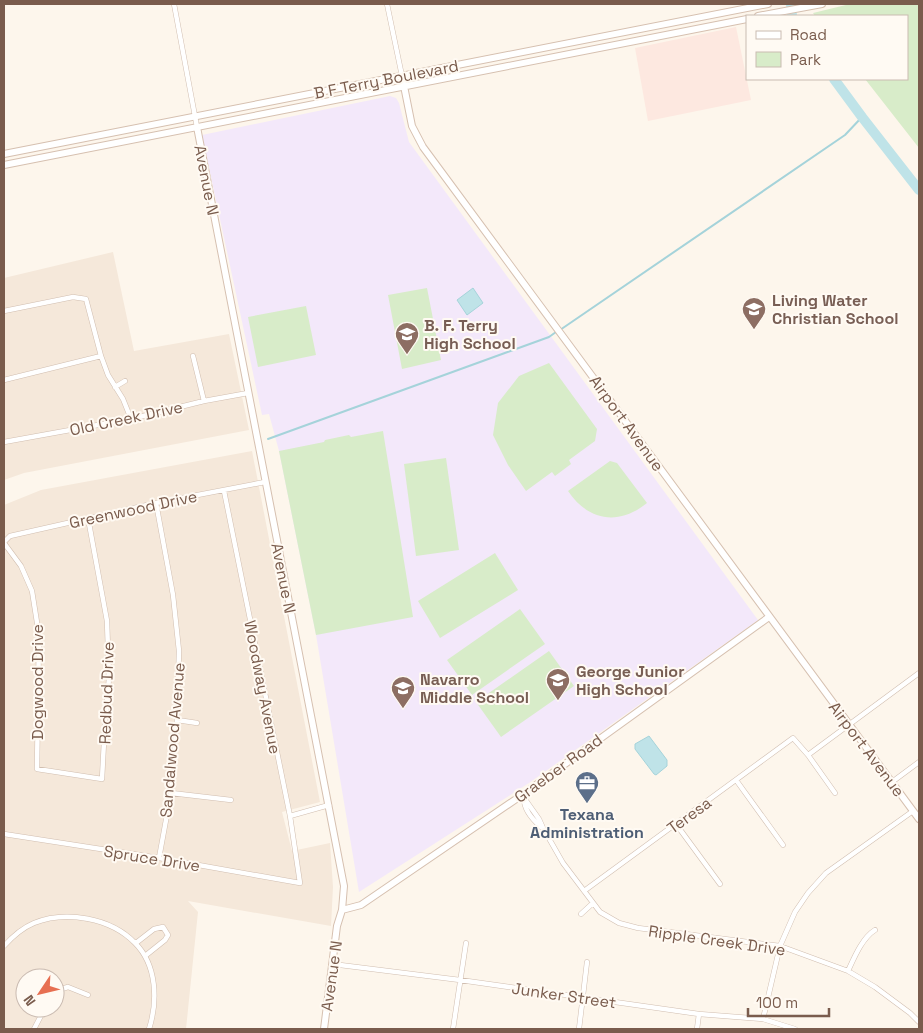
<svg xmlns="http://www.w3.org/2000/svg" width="923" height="1033" viewBox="0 0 923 1033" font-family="'Space Grotesk',sans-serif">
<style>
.residential{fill:#f5e8da;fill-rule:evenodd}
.commercial{fill:#fde8e0}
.education{fill:#f3e8fa}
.green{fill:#d8ecc9}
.water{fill:#bfe3e8;stroke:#a5d3da}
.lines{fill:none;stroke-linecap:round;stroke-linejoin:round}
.stream{stroke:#a5d3da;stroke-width:2}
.river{stroke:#bfe3e8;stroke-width:10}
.street-casing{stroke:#d1beb0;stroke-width:5.5}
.secondary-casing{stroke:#d6c0b0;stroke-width:8}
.street{stroke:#fff;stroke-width:4.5}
.secondary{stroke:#fff;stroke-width:6}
.labels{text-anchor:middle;stroke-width:4;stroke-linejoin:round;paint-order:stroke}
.street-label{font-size:16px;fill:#7a5c4d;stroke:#fffaf3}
.education-label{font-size:16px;font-weight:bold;fill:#785e54;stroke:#fffaf3;text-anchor:start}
.service-label{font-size:16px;font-weight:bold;fill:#4e5e75;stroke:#fffaf3}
</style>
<rect width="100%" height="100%" fill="#fdf6ec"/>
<path class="residential" d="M113,252L134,351L229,334L249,430L24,473L4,480V278Z
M252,451L320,802L282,812L292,851L330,843L333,887L331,926L188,901L198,912L186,1029H4V505L41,490ZM25,978H55V1008H25Z"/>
<path class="commercial" d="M736,27L751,100L648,121L635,48Z"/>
<path class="education" d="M390,96L396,98L399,103L409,142L758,620L529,783L359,892L316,635L279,451L269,414L262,415L202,135Z"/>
<path class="green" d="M850,4H919V148L865,79H907V16H815L813,13Z
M427,288L441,360L402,369L388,295Z
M306,306L316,355L258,367L248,317Z
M549,363L597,429L595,441L569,460L571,464L555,476L552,472L526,491L508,465L493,435L498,403L519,376Z
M383,431L413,617L316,635L279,451L324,442L325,440L349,435L351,437Z
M446,458L459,550L416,556L404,464Z
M610,461L617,463L647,503C619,526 588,521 568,491Z
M495,553L518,590L440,638L418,601Z
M520,609L545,644L472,695L447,660Z
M549,651L574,686L501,737L476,702Z"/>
<path class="water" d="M473,288L483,303L467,315L457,300Z
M649,736L667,760V766L656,775L654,774L635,749V744Z"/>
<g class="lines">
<path class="stream" d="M560,330L845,135L862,117
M268,439L549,337L556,332"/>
<path class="river" d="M791,4L792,16
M834,79L862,117L919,190"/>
<g class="street-casing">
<path id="street" d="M174,4L197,127
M387,4L402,76
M4,311L73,297L86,299L101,356L108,375L123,399L131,419
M193,356L204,401
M4,380L101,356
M115,387L125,381
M4,442L131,419L204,401L248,393
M156,503L173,595L179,651L177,720L171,793L159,858
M4,542L10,536L156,503L265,482
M4,543L21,566L32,591L39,635L37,769L102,779L105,723L109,678L107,621L88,518
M177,720L197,723
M808,755L919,673
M736,780L783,845
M892,782L919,762
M171,793L231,800
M522,795L539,819L543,828L563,863L600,912L619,923L638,928L780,946L848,971L875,987L910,1013L919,1022
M524,799C524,810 533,820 541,827
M290,816L329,805
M676,824L720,884
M4,834L159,858L300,883L290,816L224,491
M584,891L793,738L808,755L835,793
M581,914L593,903
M136,943L154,929L163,927L168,935L165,940L145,956
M4,946C13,936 22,928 34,923C66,910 111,918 135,943C157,965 158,1001 149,1029
M332,964L460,980L699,1014L763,1019L795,1029
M848,971C854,958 862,938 875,930
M55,991L68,987L88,995
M763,1019L780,946L795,912L808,893L826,873L913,811
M34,1029L45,1008
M453,1029L466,943
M579,1029L587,962
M697,1029L699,1014"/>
</g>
<g class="secondary-casing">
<path id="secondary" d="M758,16L822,4
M402,76L412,126L423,147L919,819
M197,127L344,886L342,910L337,926L324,1029
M4,154L768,4
M4,165L747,19
M342,910L361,905L522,795L769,617"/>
</g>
<use href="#street" class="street"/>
<use href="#secondary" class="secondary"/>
</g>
<defs>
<g id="school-pin" transform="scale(1.25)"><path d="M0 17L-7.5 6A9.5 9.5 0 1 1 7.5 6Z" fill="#8d6e63" stroke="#fffaf3"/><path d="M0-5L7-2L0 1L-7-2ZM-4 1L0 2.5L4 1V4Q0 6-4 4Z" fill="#fff"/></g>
<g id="office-pin" transform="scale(1.25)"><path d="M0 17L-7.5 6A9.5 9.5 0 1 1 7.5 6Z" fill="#5c6f8a" stroke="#fffaf3"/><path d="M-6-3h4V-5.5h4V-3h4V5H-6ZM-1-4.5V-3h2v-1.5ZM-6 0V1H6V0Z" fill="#fff"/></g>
</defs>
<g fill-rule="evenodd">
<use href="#school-pin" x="754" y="309"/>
<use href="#school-pin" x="407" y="334"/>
<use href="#school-pin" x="558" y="680"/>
<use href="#school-pin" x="403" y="688"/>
<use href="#office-pin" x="587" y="783"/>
</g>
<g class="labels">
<g class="street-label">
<text transform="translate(386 79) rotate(-11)" y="6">B F Terry Boulevard</text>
<text transform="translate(207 180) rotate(79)" y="6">Avenue N</text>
<text transform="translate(126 418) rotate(-12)" y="6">Old Creek Drive</text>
<text transform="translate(627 423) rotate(54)" y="6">Airport Avenue</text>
<text transform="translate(133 509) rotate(-12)" y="6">Greenwood Drive</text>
<text transform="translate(284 578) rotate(79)" y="6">Avenue N</text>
<text transform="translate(37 682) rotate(-90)" y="6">Dogwood Drive</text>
<text transform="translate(263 687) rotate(79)" y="6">Woodway Avenue</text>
<text transform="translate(106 693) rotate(-88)" y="6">Redbud Drive</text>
<text transform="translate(172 740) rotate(-85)" y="6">Sandalwood Avenue</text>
<text transform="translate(867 749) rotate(53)" y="6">Airport Avenue</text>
<text transform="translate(558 768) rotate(-36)" y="6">Graeber Road</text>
<text transform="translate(689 815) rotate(-36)" y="6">Teresa</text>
<text transform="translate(152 858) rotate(9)" y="6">Spruce Drive</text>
<text transform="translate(717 940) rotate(8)" y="6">Ripple Creek Drive</text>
<text transform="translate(331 976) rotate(-82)" y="6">Avenue N</text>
<text transform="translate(564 995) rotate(8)" y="6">Junker Street</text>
</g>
<g class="education-label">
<text x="772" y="306">Living Water<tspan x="772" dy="18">Christian School</tspan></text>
<text x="424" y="331">B. F. Terry<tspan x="424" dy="18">High School</tspan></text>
<text x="576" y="677">George Junior<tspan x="576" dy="18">High School</tspan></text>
<text x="420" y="685">Navarro<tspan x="420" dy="18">Middle School</tspan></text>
</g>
<g class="service-label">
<text x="587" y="820">Texana<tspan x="587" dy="18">Administration</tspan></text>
</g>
</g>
<rect width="923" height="1033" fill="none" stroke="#7a5c4d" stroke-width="10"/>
<rect x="746" y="15" width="162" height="65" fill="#fffaf3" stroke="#cabbb1"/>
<rect x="756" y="31" width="25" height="8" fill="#ffffff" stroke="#cabbb1"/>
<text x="790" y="40" font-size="15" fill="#7a5c4d">Road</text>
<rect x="756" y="52" width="25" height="15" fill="#d8ecc9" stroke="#cabbb1"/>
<text x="790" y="65" font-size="15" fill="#7a5c4d">Park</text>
<g transform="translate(40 993) rotate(235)"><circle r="24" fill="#fffaf3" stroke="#cabbb1"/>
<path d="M0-4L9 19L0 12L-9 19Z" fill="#e76f51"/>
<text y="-8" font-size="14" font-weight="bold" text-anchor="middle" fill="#7a5c4d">N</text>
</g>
<path d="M748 1008v8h81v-8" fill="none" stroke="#7a5c4d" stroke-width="2.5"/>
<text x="756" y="1008" font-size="15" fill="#7a5c4d" stroke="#fffaf3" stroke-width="4" paint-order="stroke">100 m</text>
</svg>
